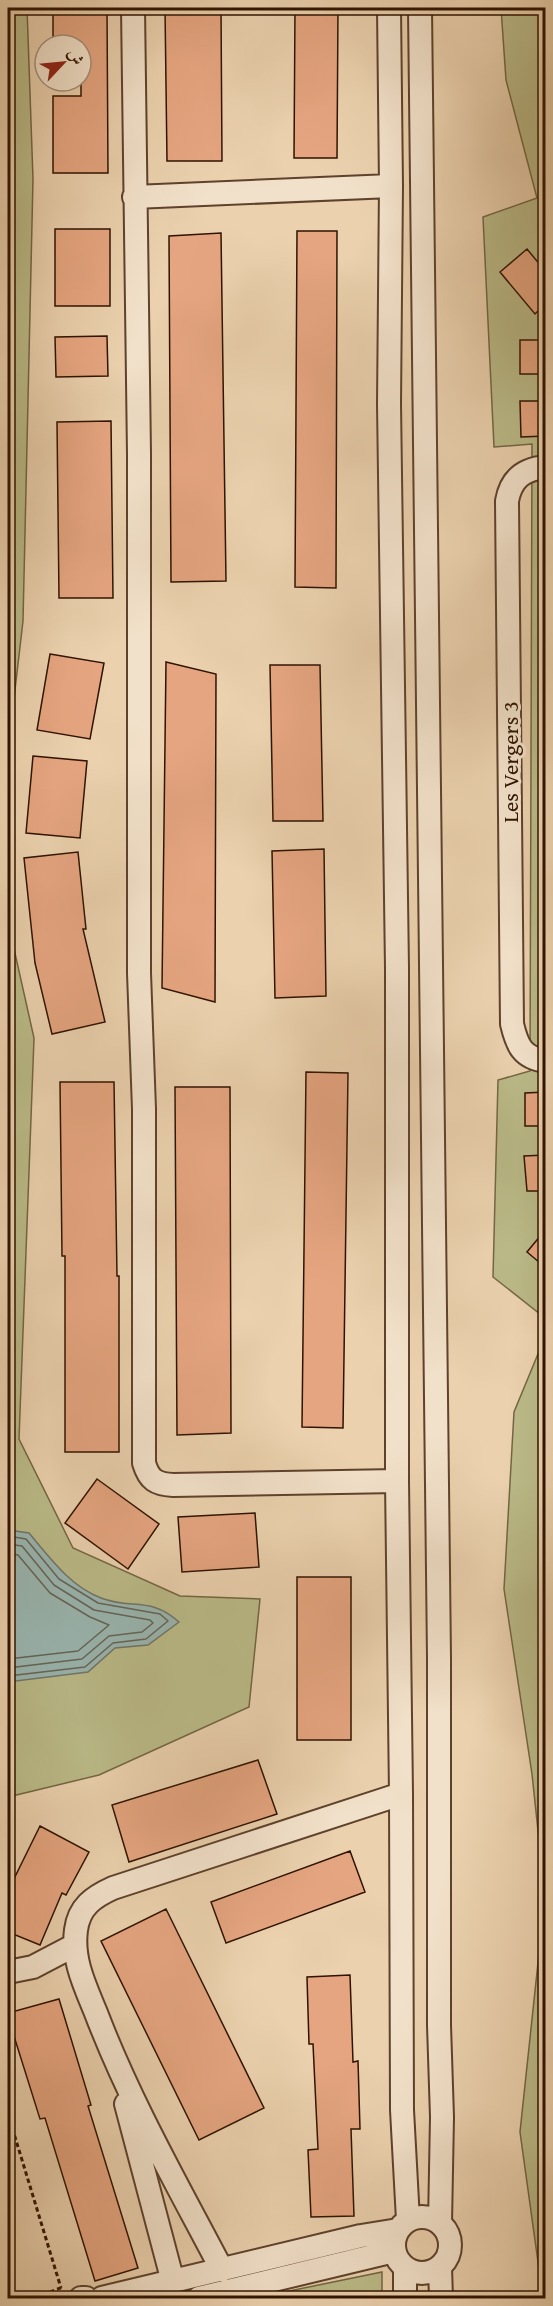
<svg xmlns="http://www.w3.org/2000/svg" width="553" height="2306" viewBox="0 0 553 2306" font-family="'Gentium Book Plus',Amiri,serif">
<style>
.green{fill:#baba88;stroke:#746644;stroke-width:1.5}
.water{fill:#99b6b1;stroke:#6f756a;stroke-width:1.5}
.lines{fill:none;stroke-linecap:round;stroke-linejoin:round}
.shore{stroke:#646458;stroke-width:1.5}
.building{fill:#e5a580;stroke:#2f1300;stroke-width:1.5}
.minor-casing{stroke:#5e422c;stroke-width:26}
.path{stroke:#2f1300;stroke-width:3;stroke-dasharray:4.5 3;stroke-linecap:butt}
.minor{stroke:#f2e1ca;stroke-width:22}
.labels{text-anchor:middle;stroke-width:6;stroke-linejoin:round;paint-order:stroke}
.street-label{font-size:22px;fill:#2f1300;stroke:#f2e1ca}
</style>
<rect width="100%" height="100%" fill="#ebd1ae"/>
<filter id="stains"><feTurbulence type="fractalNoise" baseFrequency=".00333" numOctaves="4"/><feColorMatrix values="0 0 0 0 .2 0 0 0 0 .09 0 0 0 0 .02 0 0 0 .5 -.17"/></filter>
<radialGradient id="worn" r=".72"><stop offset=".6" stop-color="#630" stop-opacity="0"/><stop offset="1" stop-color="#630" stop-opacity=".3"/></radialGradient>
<path class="green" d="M8,8H27L33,179L23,621L8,750Z
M501,8H545V1318L493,1277L498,1080L530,1071L532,444L494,447L483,217L537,198L506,80Z
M8,922L34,1038L19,1439L73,1548L180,1596L260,1599L249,1707L99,1775L8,1797Z
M545,1337L546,2298H543L520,2132L545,1897L532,1774L504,1589L514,1412Z
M382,2272V2298H255Z"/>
<path class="water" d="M8,1530L29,1533C50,1558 70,1586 101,1598C132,1610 150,1596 179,1622L148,1645L115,1648L88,1672L8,1682Z"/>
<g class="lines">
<path class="shore" d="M8,1536L26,1539L59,1579L98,1603L160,1614L168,1621L146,1639L113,1643L85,1667L8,1676
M8,1544L22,1546L54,1585L94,1610L150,1620L153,1623L142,1632L109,1636L82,1659L8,1668
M8,1553L18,1555L50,1593L90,1617L109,1625L78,1651L8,1659"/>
</g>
<path class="building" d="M53,8H107L108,173H53V96H81V45H53Z
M165,8H221L222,161H167Z
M295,8H338L337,158H294Z
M55,229H110V306H55Z
M297,231H337L336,588L295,587Z
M221,233L226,581L171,582L169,236Z
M527,249L546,272V303L535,314L500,272Z
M107,336L108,376L56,377L55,337Z
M520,340H546V374H520Z
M520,401H546V436L521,437Z
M111,421L113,598H59L57,422Z
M50,654L104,663L90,739L37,730Z
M166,662L216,674L215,1002L162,988Z
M270,665H320L323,821H273Z
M33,756L87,761L80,838L26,833Z
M324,849L326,996L275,998L272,851Z
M78,852L86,929H83L105,1022L52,1034L35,963L24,858Z
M306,1072L348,1073L343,1428L302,1427Z
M60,1082H114L117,1276H119V1452H65V1256H62Z
M175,1087H230L231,1433L177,1435Z
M546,1092V1126H525V1093Z
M546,1155V1191H527L524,1156Z
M546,1229V1268L527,1252Z
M97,1479L159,1524L128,1569L65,1523Z
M255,1513L259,1567L182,1572L178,1517Z
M297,1577H351V1740H297Z
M258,1760L277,1814L129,1862L112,1805Z
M40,1826L89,1852L66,1895L62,1893L40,1945L8,1932V1891Z
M350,1851L365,1892L226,1943L211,1902Z
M166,1909L264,2108L199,2140L101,1941Z
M350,1975L353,2062L358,2061L360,2129H351L354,2216L311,2217L308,2150L318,2149L313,2044H309L307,1977Z
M59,1999L91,2105L88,2106L138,2268L95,2281L45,2118L40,2119L8,2017V2013Z"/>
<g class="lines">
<g class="minor-casing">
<path id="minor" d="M133,8L139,454V973L144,1109V1463C149,1480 156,1484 173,1485L397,1481
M389,8L391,186L389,404L397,968V1481L401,1794L402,2110L408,2220
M420,8L439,1658V2025L442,2117L440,2223
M134,197L391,186
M546,467C523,469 511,479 507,501L512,1024C517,1045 522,1058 546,1061
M8,1972L33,1967L75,1945
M126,2104L173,2282
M394 2245a28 28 0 1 1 56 0a28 28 0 1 1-56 0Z
M440,2267L441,2298
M405,2268V2298
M222,2270C178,2186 130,2102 96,2013C85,1986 72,1960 76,1930C79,1907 93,1897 113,1888L401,1794
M81,2298H86
M102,2298L361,2236L398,2230
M199,2298L394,2251"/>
</g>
<path class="path" d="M8,2114L61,2288
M8,2286H13L14,2297L47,2293L63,2287"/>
<use href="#minor" class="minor"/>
</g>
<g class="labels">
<g class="street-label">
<text transform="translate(510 762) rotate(-90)" y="8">Les Vergers 3</text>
</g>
</g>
<rect width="553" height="2306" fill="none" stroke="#ebd1ae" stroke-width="30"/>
<rect x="9" y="9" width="535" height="2288" fill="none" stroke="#2f1300" stroke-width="3"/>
<rect x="15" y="15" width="523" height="2276" fill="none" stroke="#2f1300" stroke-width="1.5"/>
<g transform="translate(63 63) rotate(64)"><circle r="28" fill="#f2e1ca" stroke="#a48f79" stroke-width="1.5"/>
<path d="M0-4.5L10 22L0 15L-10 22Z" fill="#8f2418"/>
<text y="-9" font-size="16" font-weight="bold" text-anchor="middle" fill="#2f1300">ش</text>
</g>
<rect width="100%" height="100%" filter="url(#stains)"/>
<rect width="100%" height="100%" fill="url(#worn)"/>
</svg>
